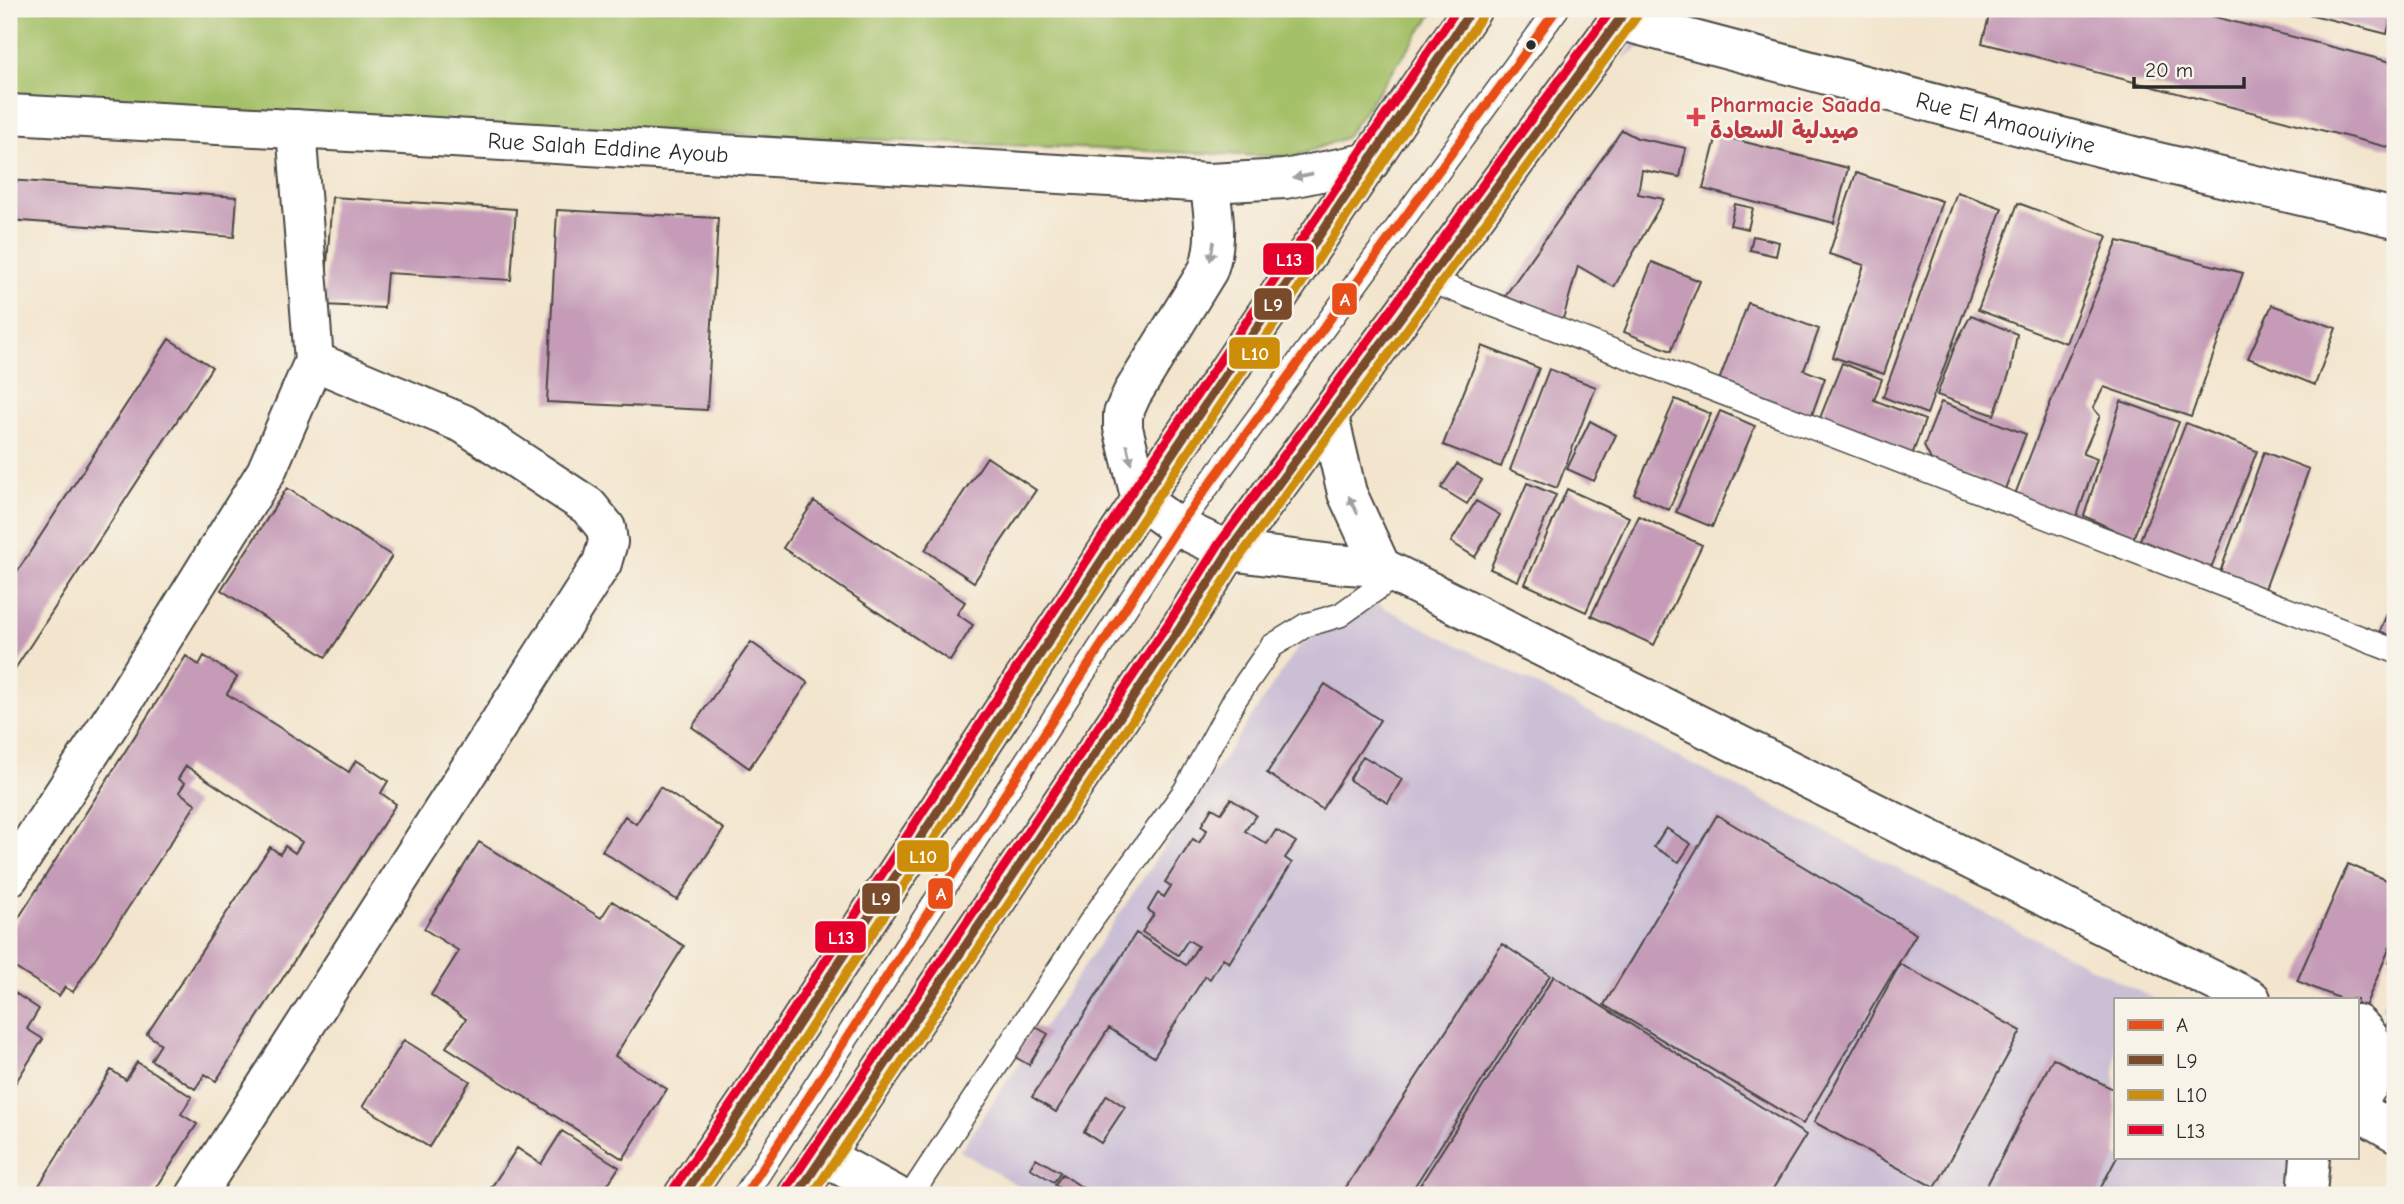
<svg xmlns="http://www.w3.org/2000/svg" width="2404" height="1204" viewBox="0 0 2404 1204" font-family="'Comic Neue','Playpen Sans Arabic',sans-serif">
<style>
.industrial{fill:#cbbfd5}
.green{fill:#a4c067;stroke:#687649;stroke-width:2}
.building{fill:#c59bb7}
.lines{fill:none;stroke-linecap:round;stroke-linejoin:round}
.service-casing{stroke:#494743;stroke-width:26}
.minor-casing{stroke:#494743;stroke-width:42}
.tertiary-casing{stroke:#494743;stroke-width:42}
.primary-casing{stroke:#494743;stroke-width:42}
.service{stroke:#fff;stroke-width:23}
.minor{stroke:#fff;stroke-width:38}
.tertiary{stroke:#fff;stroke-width:38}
.primary{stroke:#fff;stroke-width:38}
.bus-1-casing{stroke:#f7f3e8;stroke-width:14}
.bus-2-casing{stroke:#f7f3e8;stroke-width:14}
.bus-3-casing{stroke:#f7f3e8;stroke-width:14}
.bus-4-casing{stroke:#f7f3e8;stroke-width:14}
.bus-1{stroke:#e94e19;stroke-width:9}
.bus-2{stroke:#7a4b2a;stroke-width:9}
.bus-3{stroke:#ce8d09;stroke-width:9}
.bus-4{stroke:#e4002b;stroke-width:9}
.oneway{fill:#a0a0a0}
.bus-dot{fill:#2b2b2b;stroke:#f7f3e8;stroke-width:2.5}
.health-dot{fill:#e0444e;stroke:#f7f3e8;stroke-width:2.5}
.labels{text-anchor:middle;stroke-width:5;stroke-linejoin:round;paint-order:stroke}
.health-label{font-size:23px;font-weight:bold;fill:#be3a42;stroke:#f7f3e8;text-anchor:start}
.street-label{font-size:23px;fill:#2b2b2b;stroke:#f7f3e8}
.line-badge{stroke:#f7f3e8;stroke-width:2.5}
.badge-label{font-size:19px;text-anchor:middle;font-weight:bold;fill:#fff}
</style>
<rect width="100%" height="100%" fill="#f7f3e8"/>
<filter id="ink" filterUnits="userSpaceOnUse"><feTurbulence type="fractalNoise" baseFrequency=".0143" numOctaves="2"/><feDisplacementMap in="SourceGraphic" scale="14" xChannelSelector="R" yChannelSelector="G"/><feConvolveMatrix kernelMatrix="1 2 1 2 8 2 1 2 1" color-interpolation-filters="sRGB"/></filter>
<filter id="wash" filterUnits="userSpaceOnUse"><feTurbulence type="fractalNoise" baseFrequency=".00686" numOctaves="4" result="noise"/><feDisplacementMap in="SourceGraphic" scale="28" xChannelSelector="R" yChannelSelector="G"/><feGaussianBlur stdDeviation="1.57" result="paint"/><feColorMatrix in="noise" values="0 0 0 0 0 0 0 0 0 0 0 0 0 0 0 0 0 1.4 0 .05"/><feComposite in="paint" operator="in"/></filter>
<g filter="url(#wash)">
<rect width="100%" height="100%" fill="#f3e5cd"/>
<path class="industrial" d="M1661,9H1700L1622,59Z
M1371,601L2154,999H2115V1157H2293L2290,1195H1033L960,1151L1299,646Z
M2395,974V1016L2381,1008Z"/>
<path class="green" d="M9,9H1436L1345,138L1293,157L9,104Z"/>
<g id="blocks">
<path class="building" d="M1991,9H2184L2395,63V149L1982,43Z
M2289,9H2393L2387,34Z
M1622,130L1637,138L1686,148L1680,177L1642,170L1638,194L1664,199L1614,287L1578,266L1561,326L1500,303Z
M1717,135L1848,168L1834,223L1703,189Z
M1856,173L1942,201L1884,374L1833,357L1864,265L1829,254Z
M9,180L237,197L234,237L9,220Z
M1957,192L2002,208L1927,414L1883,397Z
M332,197L516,209L511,280L387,273L384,308L324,305Z
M2018,203L2107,236L2066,343L1978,310Z
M1735,204L1753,208L1748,229L1730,225Z
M557,210L718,218L707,410L547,402Z
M1753,236L1779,242L1776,256L1750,250Z
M2118,241L2243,273L2191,417L2104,387L2093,408L2100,416L2083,454L2097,459L2076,519L2014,497L2062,373Z
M1652,262L1700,281L1671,351L1624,332Z
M1748,303L1819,329L1804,370L1825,378L1810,420L1717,386Z
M2272,305L2336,328L2315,385L2248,358Z
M1971,315L2017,334L2011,369L1994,415L1937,395L1956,343Z
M169,339L212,367L9,678V584Z
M1482,346L1539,368L1501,467L1443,445Z
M1842,363L1882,379L1874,400L1925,420L1911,458L1818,423Z
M1549,369L1596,387L1557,488L1510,470Z
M1675,399L1711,414L1669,510L1634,494Z
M2121,401L2179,422L2133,539L2084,516Z
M1941,402L2026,434L2005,489L1932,462L1924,446Z
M1720,411L1755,426L1712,527L1676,512Z
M1590,421L1616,435L1594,481L1567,469Z
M2186,423L2257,451L2211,568L2140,540Z
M2264,452L2309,469L2264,592L2219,575Z
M987,457L1036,490L974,582L925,550Z
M1457,464L1482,480L1467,504L1441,488Z
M1527,483L1556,495L1518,581L1490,569Z
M287,488L392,556L326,657L221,590Z
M1567,489L1629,517L1586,612L1525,584Z
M814,501L965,602L957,614L973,625L950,661L783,548Z
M1476,501L1500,515L1475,557L1451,542Z
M1639,516L1702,545L1654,645L1591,616Z
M2395,594V638L2380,631Z
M751,642L808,683L749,768L692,727Z
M186,656L199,665L204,656L237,677L227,694L349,772L356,760L388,781L381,793L396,804L216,1081L205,1074L195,1089L151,1060L161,1044L147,1034L270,847L280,854L285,846L295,853L302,842L186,766L178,779L185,783L179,792L196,804L73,992L65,987L59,996L9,964L11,950L9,948V933Z
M1325,684L1380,720L1322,809L1267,773Z
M1363,756L1402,779L1388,803L1349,780Z
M660,787L724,829L677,900L602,851L625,816L636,824Z
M1231,799L1256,815L1245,831L1267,844L1276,830L1296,842L1285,858L1292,863L1229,963L1223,958L1210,979L1205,976L1154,1057L1109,1028L1056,1112L1032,1097L1136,933L1186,965L1198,946L1188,940L1178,955L1142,932L1154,914L1148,910L1158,893L1164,897L1171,886L1165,882L1193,839L1199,843L1207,830L1201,826L1212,808L1221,813Z
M1717,815L1916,934L1803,1124L1604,1005Z
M1666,828L1691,844L1679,862L1654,847Z
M479,842L601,918L612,901L684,946L615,1056L667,1089L623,1159L446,1047L466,1019L431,995L459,951L424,929Z
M2348,864L2395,884V935L2364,1009L2357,1006V999H2341L2297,981Z
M1502,944L1550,975L1409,1195H1341Z
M2395,946V965L2389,962Z
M1900,964L2021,1031L1935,1188L1814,1122Z
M1554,976L1806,1135L1769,1195H1430L1418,1188Z
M9,989L39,1009L27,1029L43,1039L9,1093Z
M2395,1005V1034L2385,1029Z
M1034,1026L1048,1034L1029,1065L1015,1057Z
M404,1040L470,1081L429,1147L363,1106Z
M2053,1058L2115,1090L2117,1157L2097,1195H1982Z
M137,1062L192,1097L181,1114L197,1124L152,1195H33L111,1070L126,1080Z
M1107,1095L1125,1107L1101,1143L1084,1132Z
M562,1131L619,1167L601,1195H496L489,1191L517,1148L541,1164Z
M1036,1158L1060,1172L1054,1182L1030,1168Z
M1062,1174L1083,1188L1078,1195H1070L1055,1185Z"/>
</g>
</g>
<g filter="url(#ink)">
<use href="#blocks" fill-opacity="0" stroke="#494743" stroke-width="2"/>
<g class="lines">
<g class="service-casing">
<path id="service" d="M1426,279L2395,651
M745,1195L1178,527L1557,9
M911,1195L1093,918L1185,791L1235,699L1272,646L1306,625L1340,615L1396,575"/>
</g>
<g class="minor-casing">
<g id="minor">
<path id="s1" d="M1618,20L2145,159L2395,218"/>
<path d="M1329,416L1347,493L1381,567"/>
<path d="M1229,551L1334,564L1381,567L2251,999"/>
<path d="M9,877L113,718L266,472L314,361L296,129"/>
<path d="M2357,1024C2381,1045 2385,1076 2357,1097"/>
<path d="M2357,1110L2395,1132"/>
<path d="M823,1156L895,1195"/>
<path d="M196,1195L602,563L608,542L606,528L588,506L464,424L314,361"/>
<path d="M2307,1195L2310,1157"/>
</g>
</g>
<g class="tertiary-casing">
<g id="tertiary">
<path id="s2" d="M9,114L386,134L1209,183L1285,179L1370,162"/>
<path d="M1209,183C1214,213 1218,241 1208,270L1132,394L1123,414V428L1141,500L1178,527L1229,551"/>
</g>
</g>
<g class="primary-casing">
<path id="primary" d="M684,1195L749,1100L1141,500L1472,9
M797,1195L1180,628L1229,551L1627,9"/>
</g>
<use href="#service" class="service"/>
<use href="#minor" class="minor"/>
<use href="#tertiary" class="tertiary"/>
<use href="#primary" class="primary"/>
<g class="bus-1-casing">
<path id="bus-1" d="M745,1195L1178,527L1557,9"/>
</g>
<g class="bus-2-casing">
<path id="bus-2" d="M684,1195L749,1100L1141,500L1472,9
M797,1195L1180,628L1229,551L1627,9"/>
</g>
<g class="bus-3-casing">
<path id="bus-3" d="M699,1195L759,1107L1151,507L1482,16
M812,1195L1190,635L1239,558L1637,16"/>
</g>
<g class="bus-4-casing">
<path id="bus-4" d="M674,1188L739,1093L1131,493L1457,9
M787,1188L1170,621L1219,544L1612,9"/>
</g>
<use href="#bus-1" class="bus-1"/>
<use href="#bus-2" class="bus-2"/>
<use href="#bus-3" class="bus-3"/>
<use href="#bus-4" class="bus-4"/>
</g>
<defs><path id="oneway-solid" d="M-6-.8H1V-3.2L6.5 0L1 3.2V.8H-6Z" transform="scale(1.75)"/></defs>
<g class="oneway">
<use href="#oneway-solid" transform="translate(1303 176) rotate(169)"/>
<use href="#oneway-solid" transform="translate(1212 251) rotate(100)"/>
<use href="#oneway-solid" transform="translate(1129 454) rotate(77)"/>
<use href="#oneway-solid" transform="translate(1353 505) rotate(-116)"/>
</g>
</g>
<circle class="bus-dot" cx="1531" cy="45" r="6"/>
<path class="health-dot" d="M1692.5 106.5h7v7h7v7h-7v7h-7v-7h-7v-7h7z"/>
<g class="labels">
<g class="health-label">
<text x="1710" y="112">Pharmacie Saada<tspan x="1710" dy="26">صيدلية السعادة</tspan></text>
</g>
<g class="street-label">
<text dy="8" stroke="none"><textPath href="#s1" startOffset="401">Rue El Amaouiyine</textPath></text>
<text dy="8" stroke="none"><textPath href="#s2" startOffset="600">Rue Salah Eddine Ayoub</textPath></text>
</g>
</g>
<g class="line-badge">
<rect x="1262" y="242" width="53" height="34" rx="7" fill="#e4002b"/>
<rect x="1331" y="282" width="27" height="34" rx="7" fill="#e94e19"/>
<rect x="1253" y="287" width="40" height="34" rx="7" fill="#7a4b2a"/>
<rect x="1228" y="336" width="53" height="34" rx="7" fill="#ce8d09"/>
<rect x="896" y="839" width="54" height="34" rx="7" fill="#ce8d09"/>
<rect x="927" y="877" width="27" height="33" rx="7" fill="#e94e19"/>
<rect x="861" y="882" width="40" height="33" rx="7" fill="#7a4b2a"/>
<rect x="814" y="920" width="53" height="34" rx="7" fill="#e4002b"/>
</g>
<g class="badge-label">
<text x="1289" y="266">L13</text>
<text x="1345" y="306">A</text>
<text x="1273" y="311">L9</text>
<text x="1255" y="360">L10</text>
<text x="923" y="863">L10</text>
<text x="941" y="900">A</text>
<text x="881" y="905">L9</text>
<text x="841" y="944">L13</text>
</g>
<rect width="2404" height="1204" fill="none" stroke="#f7f3e8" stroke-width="35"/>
<rect x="2114" y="998" width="245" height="161" fill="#f7f3e8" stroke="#a5a39c" stroke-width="2"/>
<rect x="2128" y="1020" width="35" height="10" fill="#e94e19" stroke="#a5a39c" stroke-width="2"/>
<text x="2176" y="1032" font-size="21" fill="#2b2b2b">A</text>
<rect x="2128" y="1055" width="35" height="10" fill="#7a4b2a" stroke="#a5a39c" stroke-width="2"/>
<text x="2176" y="1068" font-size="21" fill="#2b2b2b">L9</text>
<rect x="2128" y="1090" width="35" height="10" fill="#ce8d09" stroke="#a5a39c" stroke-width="2"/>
<text x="2176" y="1102" font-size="21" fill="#2b2b2b">L10</text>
<rect x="2128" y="1125" width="35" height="10" fill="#e4002b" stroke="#a5a39c" stroke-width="2"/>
<text x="2176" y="1138" font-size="21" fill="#2b2b2b">L13</text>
<path d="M2134 77v10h110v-10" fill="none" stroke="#2b2b2b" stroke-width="3.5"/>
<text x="2145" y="77" font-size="21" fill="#2b2b2b" stroke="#f7f3e8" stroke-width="5" paint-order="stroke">20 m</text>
</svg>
